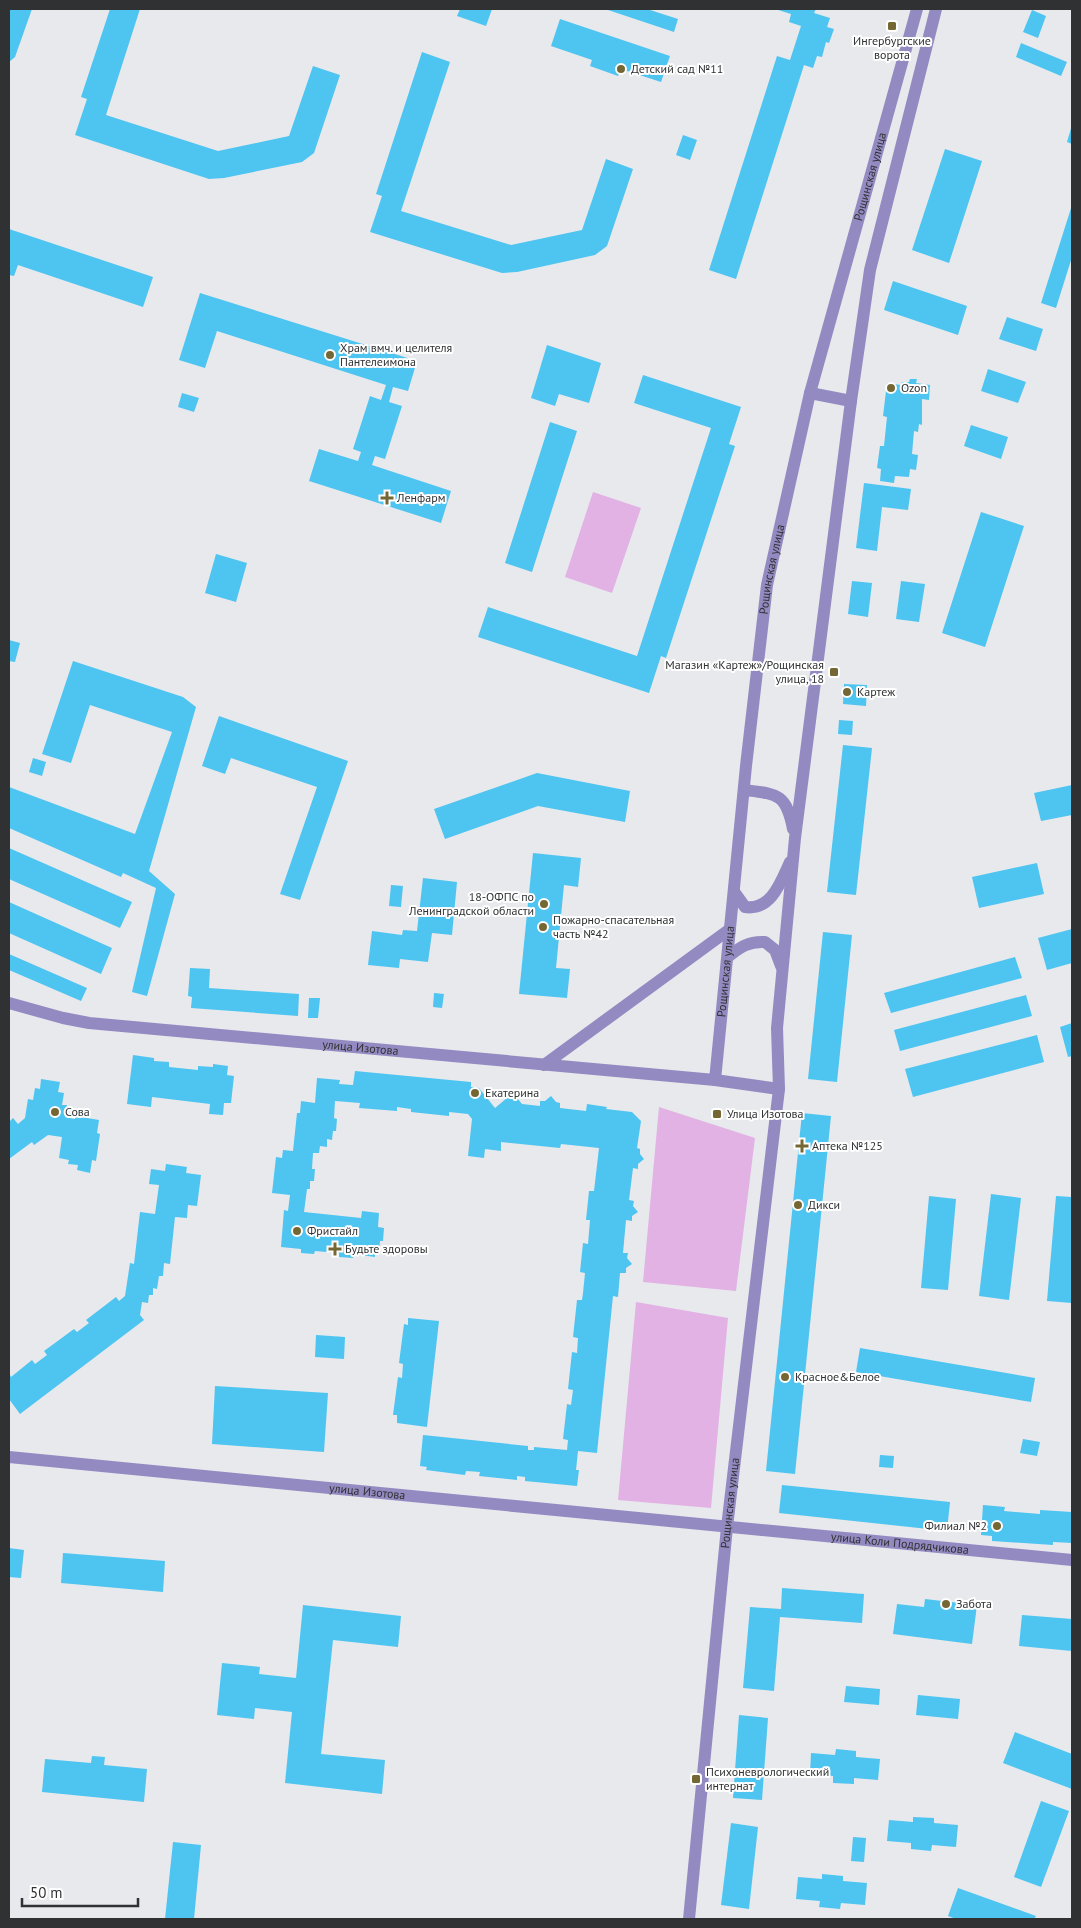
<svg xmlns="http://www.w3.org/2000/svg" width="1081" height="1928" viewBox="0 0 1081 1928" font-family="'PT Sans',sans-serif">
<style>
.green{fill:#e2b2e4}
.building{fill:#4ec4f0}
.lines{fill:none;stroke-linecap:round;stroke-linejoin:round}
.minor{stroke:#948ac2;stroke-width:12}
.poi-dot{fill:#756734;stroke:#fff;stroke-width:2}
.labels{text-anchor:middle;stroke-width:4;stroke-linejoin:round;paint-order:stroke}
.poi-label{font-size:12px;fill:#303132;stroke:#fff;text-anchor:start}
.street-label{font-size:12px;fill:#303132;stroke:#fff}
</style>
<rect width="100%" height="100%" fill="#e7e9ed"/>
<path class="green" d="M593,492L641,508L612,593L565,577Z
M659,1107L755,1138L736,1291L643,1282Z
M636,1302L728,1318L711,1508L618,1500Z"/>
<path class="building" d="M9,9H32L15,57L9,62Z
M110,9H140L106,115L218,151L289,136L313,66L340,75L314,153L302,162L224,178L209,179L75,135L87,99L81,97Z
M460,9H492L486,26L457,16Z
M605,9H647L678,19L674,32Z
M775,9H816L814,13L830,18L827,27L834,29L829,43L826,42L822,57L817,56L813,68L804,65L736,279L709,270L777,56L790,60L801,26L789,22L791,14Z
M1032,10L1046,16L1038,38L1023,32Z
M560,19L670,56L661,82L621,69L618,76L590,66L592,60L551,46Z
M1021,43L1067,62L1061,76L1016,57Z
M422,52L450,62L401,211L511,245L582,230L606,159L633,169L607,246L595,255L517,272L502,273L370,232L382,196L376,194Z
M1072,125V144L1067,142Z
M683,135L697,140L690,160L676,155Z
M945,149L982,161L949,263L912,250Z
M1072,205V257L1056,308L1041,303Z
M9,229L153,277L143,307L18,265L14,276L9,275Z
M893,281L967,306L958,335L884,310Z
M200,293L417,361L408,391L393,387L389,402L402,406L385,459L375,456L372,465L451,491L441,523L309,481L319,449L358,461L361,452L353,449L370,396L381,400L386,385L217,331L205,368L179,360Z
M1007,317L1043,329L1036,351L999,339Z
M547,345L601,363L589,403L559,394L555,406L531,398Z
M988,369L1026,382L1018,403L981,391Z
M643,375L741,407L729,444L735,446L666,658L661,656L649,693L478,637L488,607L637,656L711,428L634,403Z
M910,379H917L916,383L930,385L929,400L922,399V425L919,424L918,432L914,431L912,454L918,455L916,470L910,469L909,477L895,476L894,483L880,481L881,469L877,468L880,446H884L887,417L883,416L887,383L901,385L902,382H909Z
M182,393L199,398L194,412L178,407Z
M550,422L577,431L532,572L505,563Z
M971,425L1008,437L1001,459L964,446Z
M864,483L911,489L908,510L882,507L877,551L856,548Z
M981,512L1024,526L985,647L942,633Z
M216,554L247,563L236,602L205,593Z
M852,581L872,583L868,617L848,614Z
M901,581L925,584L919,622L896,619Z
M9,640L20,643L15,662L9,661Z
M73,661L183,697L196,707L149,871L175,894L147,996L132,992L156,888L123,873L121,877L9,828V787L135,834L172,732L90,705L71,763L42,754Z
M844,684L867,685L866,706L843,704Z
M219,716L348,761L300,900L280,894L317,787L231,758L225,774L202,766Z
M839,720L853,721L852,735L838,734Z
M843,745L872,748L856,895L827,892Z
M33,758L46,762L42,776L29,772Z
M537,773L630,791L625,822L538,806L445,839L434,809Z
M1072,785V815L1041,821L1034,793Z
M9,848L132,902L120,928L9,879Z
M533,853L581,858L578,887L564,885L556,968L570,969L567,998L519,994Z
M1037,863L1044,894L979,908L972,877Z
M423,878L457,882L452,935L432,933L428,962L400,959L399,968L368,965L372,931L402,935L403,930L417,931Z
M391,885L403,886L401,907L389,906Z
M9,902L112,948L101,974L9,933Z
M1072,929V963L1047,970L1038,938Z
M823,932L852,935L837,1082L808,1079Z
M9,954L87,988L81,1001L9,970Z
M1015,957L1022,978L891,1013L884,993Z
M190,968L210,969L209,988L299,994L298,1016L191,1008L192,997L188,996Z
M434,993L444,994L442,1008L433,1007Z
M1026,995L1032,1016L900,1051L894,1030Z
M309,998H320L318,1018H308Z
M1072,1023V1056L1068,1057L1060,1027Z
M1037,1035L1044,1062L913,1097L905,1069Z
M133,1055L154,1058V1061L169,1062V1067L198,1070V1066L213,1067V1064L228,1066L227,1075L234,1076L231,1103H224L223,1115L209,1114L210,1104L152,1097L151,1107L127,1104Z
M355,1071L471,1082V1087L479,1088L495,1108L513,1093L522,1104L540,1106V1101H545L551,1096L556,1102L560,1103V1108L586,1111L587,1104L607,1107L606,1109L632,1112L641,1121L637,1148L640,1149V1154L644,1159L638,1164V1169L633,1168L629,1200L634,1201L633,1206L638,1212L632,1216V1221L626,1220L623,1253H628L627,1258L632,1264L626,1268V1273H620L618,1297L613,1296L597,1453L578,1451L576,1470H579L577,1486L525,1481V1477L517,1476V1480L479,1476L480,1472L466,1471L465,1475L426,1470L427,1467L420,1466L423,1435L528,1446V1450H534V1447L567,1450L568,1440L563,1439L567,1404L571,1405L573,1390L568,1389L572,1352L577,1353L578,1338L573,1337L577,1300H582L583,1293L585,1273L580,1272L583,1243L588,1244L590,1220H586L589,1191H594L599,1148L561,1144L560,1148L501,1142V1151L485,1149L484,1158L468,1156L472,1119L468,1114L449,1112V1116L411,1112V1109L397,1107V1111L359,1108L360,1103L335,1101L334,1118L337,1119L336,1131H333L332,1140L327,1139V1147L320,1146L319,1153H313L312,1169H315L314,1181H310V1189H307L304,1212L361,1218L362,1211L379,1213L378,1227L384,1228L383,1241H380L379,1251L375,1250V1257L354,1254L353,1258L339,1257V1253L315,1251L314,1254L301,1253V1249L281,1247L284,1210L288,1211L290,1195L272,1193L276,1157L282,1158L283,1150L293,1151L297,1113H300L301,1101L315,1103L317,1078L340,1080L339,1084L353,1085Z
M41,1079L60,1082L58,1092L64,1093L62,1105H67L65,1117L75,1119V1116L99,1120L97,1133L100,1134L96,1161L92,1160L90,1173L77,1170L78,1165L68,1164L69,1160L59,1158L62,1137L48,1135L34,1145L32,1142L9,1159V1122L13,1118L18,1124L25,1118L28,1099L33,1100L35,1088L40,1089Z
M802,1113L831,1116L795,1474L766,1471Z
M166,1164L187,1167L186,1173L201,1175L197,1206L188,1205L187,1218L175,1217L170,1264L164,1263L163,1276H159L157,1289L153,1288V1295H149L148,1303L142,1302L140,1315L144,1320L20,1414L9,1399V1373L11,1377L32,1360L35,1364L47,1355L44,1351L74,1329L77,1332L89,1323L86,1320L116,1297L119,1301L125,1296L130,1263L134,1264L140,1212L155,1214L159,1185L149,1184L151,1169L165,1171Z
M991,1194L1021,1198L1009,1300L979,1296Z
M929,1196L956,1199L948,1290L921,1288Z
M1056,1196L1072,1197V1303L1047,1301Z
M408,1318L439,1321L427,1427L397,1423V1415H393L398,1377L402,1378L403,1364L399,1363L404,1324L408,1325Z
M316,1335L345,1337L344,1359L315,1357Z
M860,1348L1035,1378L1031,1402L856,1372Z
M215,1386L328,1393L324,1452L212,1444Z
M1023,1439L1040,1442L1037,1456L1020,1453Z
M880,1455L894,1456L893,1468L879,1467Z
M782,1485L950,1502L947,1531L779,1513Z
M983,1505L1005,1507L1004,1511L1040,1514V1510L1072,1512V1543L1053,1542V1545L992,1541V1536L981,1535Z
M9,1548L24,1550L21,1578L9,1577Z
M63,1553L165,1561L163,1592L61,1583Z
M782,1588L864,1594L862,1623L780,1617L774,1691L743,1688L750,1607L781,1609Z
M925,1599L977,1605L972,1644L893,1634L897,1604L924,1607Z
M303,1605L401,1616L398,1647L333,1640L321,1754L385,1760L382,1794L285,1783L292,1712L255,1708L254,1719L217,1715L222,1663L260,1667L259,1674L296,1678Z
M1022,1615L1072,1619V1651L1019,1646Z
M846,1686L880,1689L879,1705L844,1702Z
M918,1695L960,1699L958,1719L916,1715Z
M739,1715L768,1718L762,1800L733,1798Z
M1015,1732L1072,1754V1789L1003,1763Z
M836,1749L856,1751V1757L880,1759L878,1780L854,1778V1784L833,1783V1776L810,1774L811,1753L835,1755Z
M92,1756L105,1757L104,1765L147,1769L144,1802L42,1792L45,1759L91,1763Z
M1041,1801L1069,1811L1041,1887L1014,1877Z
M913,1817L934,1818V1823L958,1825L956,1847L932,1845L931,1851L911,1849V1843L887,1841L889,1820L913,1822Z
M731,1823L758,1827L749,1909L721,1905Z
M853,1837L866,1838L864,1862L851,1861Z
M173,1842L201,1845L194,1919H165Z
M822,1874L843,1876V1881L867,1883L865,1905L841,1903L840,1909L819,1907L820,1901L796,1899L798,1877L822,1879Z
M958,1888L1036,1916L1034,1919H956L948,1916Z"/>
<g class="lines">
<g class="minor">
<path d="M810,393L851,401"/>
<path d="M744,790C777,794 786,793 793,829"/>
<path d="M735,893L745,907C771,911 781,882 790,862"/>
<path d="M728,957C740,947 749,941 765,942L775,950L781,966"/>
<path id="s1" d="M9,1003L63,1018L89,1023L715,1080L779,1089"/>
<path d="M544,1065L730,929"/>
<path id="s2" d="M715,1080L746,766L767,585L810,393L917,9"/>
<path id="s3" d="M9,1457L1072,1560"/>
<path id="s4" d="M689,1919L727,1527L779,1089L777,1028L795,838L851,401L870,270L936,9"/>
</g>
</g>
<g class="poi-dot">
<rect x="887" y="21" width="10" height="10" rx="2.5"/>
<circle cx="621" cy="69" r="5"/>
<circle cx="330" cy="355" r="5"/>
<circle cx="891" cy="388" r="5"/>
<path d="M384.5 490.5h5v5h5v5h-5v5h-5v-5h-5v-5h5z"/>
<rect x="829" y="667" width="10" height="10" rx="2.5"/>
<circle cx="847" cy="692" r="5"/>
<circle cx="544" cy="904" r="5"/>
<circle cx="543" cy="927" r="5"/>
<circle cx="475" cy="1093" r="5"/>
<circle cx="55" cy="1112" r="5"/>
<rect x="712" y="1109" width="10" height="10" rx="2.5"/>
<path d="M799.5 1138.5h5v5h5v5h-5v5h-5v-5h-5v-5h5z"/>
<circle cx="798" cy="1205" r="5"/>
<circle cx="297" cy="1231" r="5"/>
<path d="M332.5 1241.5h5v5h5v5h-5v5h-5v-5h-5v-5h5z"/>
<circle cx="785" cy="1377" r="5"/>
<circle cx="997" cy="1526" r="5"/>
<circle cx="946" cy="1604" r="5"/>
<rect x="691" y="1774" width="10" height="10" rx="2.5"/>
</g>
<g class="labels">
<g class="poi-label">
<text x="892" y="45" text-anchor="middle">Ингербургские<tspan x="892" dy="14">ворота</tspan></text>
<text x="631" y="73">Детский сад №11</text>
<text x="340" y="352">Храм вмч. и целителя<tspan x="340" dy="14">Пантелеимона</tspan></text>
<text x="901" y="392">Ozon</text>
<text x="397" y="502">Ленфарм</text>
<text x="824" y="669" text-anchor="end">Магазин «Картеж»/Рощинская<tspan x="824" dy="14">улица, 18</tspan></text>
<text x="857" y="696">Картеж</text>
<text x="534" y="901" text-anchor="end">18-ОФПС по<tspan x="534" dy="14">Ленинградской области</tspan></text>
<text x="553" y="924">Пожарно-спасательная<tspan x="553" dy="14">часть №42</tspan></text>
<text x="485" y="1097">Екатерина</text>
<text x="65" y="1116">Сова</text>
<text x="727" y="1118">Улица Изотова</text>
<text x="812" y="1150">Аптека №125</text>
<text x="808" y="1209">Дикси</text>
<text x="307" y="1235">Фристайл</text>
<text x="345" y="1253">Будьте здоровы</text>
<text x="795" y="1381">Красное&amp;Белое</text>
<text x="987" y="1530" text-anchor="end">Филиал №2</text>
<text x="956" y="1608">Забота</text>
<text x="706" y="1776">Психоневрологический<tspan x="706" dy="14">интернат</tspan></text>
</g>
<g class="street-label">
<text dy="4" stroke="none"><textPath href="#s2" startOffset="919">Рощинская улица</textPath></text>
<text dy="4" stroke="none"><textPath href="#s2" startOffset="514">Рощинская улица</textPath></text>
<text dy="4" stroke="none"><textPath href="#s2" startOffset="109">Рощинская улица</textPath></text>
<text dy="4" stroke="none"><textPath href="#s1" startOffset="355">улица Изотова</textPath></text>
<text dy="4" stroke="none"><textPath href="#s3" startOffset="360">улица Изотова</textPath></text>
<text dy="4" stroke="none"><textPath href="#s4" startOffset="418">Рощинская улица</textPath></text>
<text dy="4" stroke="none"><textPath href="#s3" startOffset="895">улица Коли Подрядчикова</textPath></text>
</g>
</g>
<rect width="1081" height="1928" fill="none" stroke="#303132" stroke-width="20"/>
<path d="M22 1898v8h116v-8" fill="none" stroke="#303132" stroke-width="2.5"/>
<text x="30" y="1898" font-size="15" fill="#303132" stroke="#ffffff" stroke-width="4" paint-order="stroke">50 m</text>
</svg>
